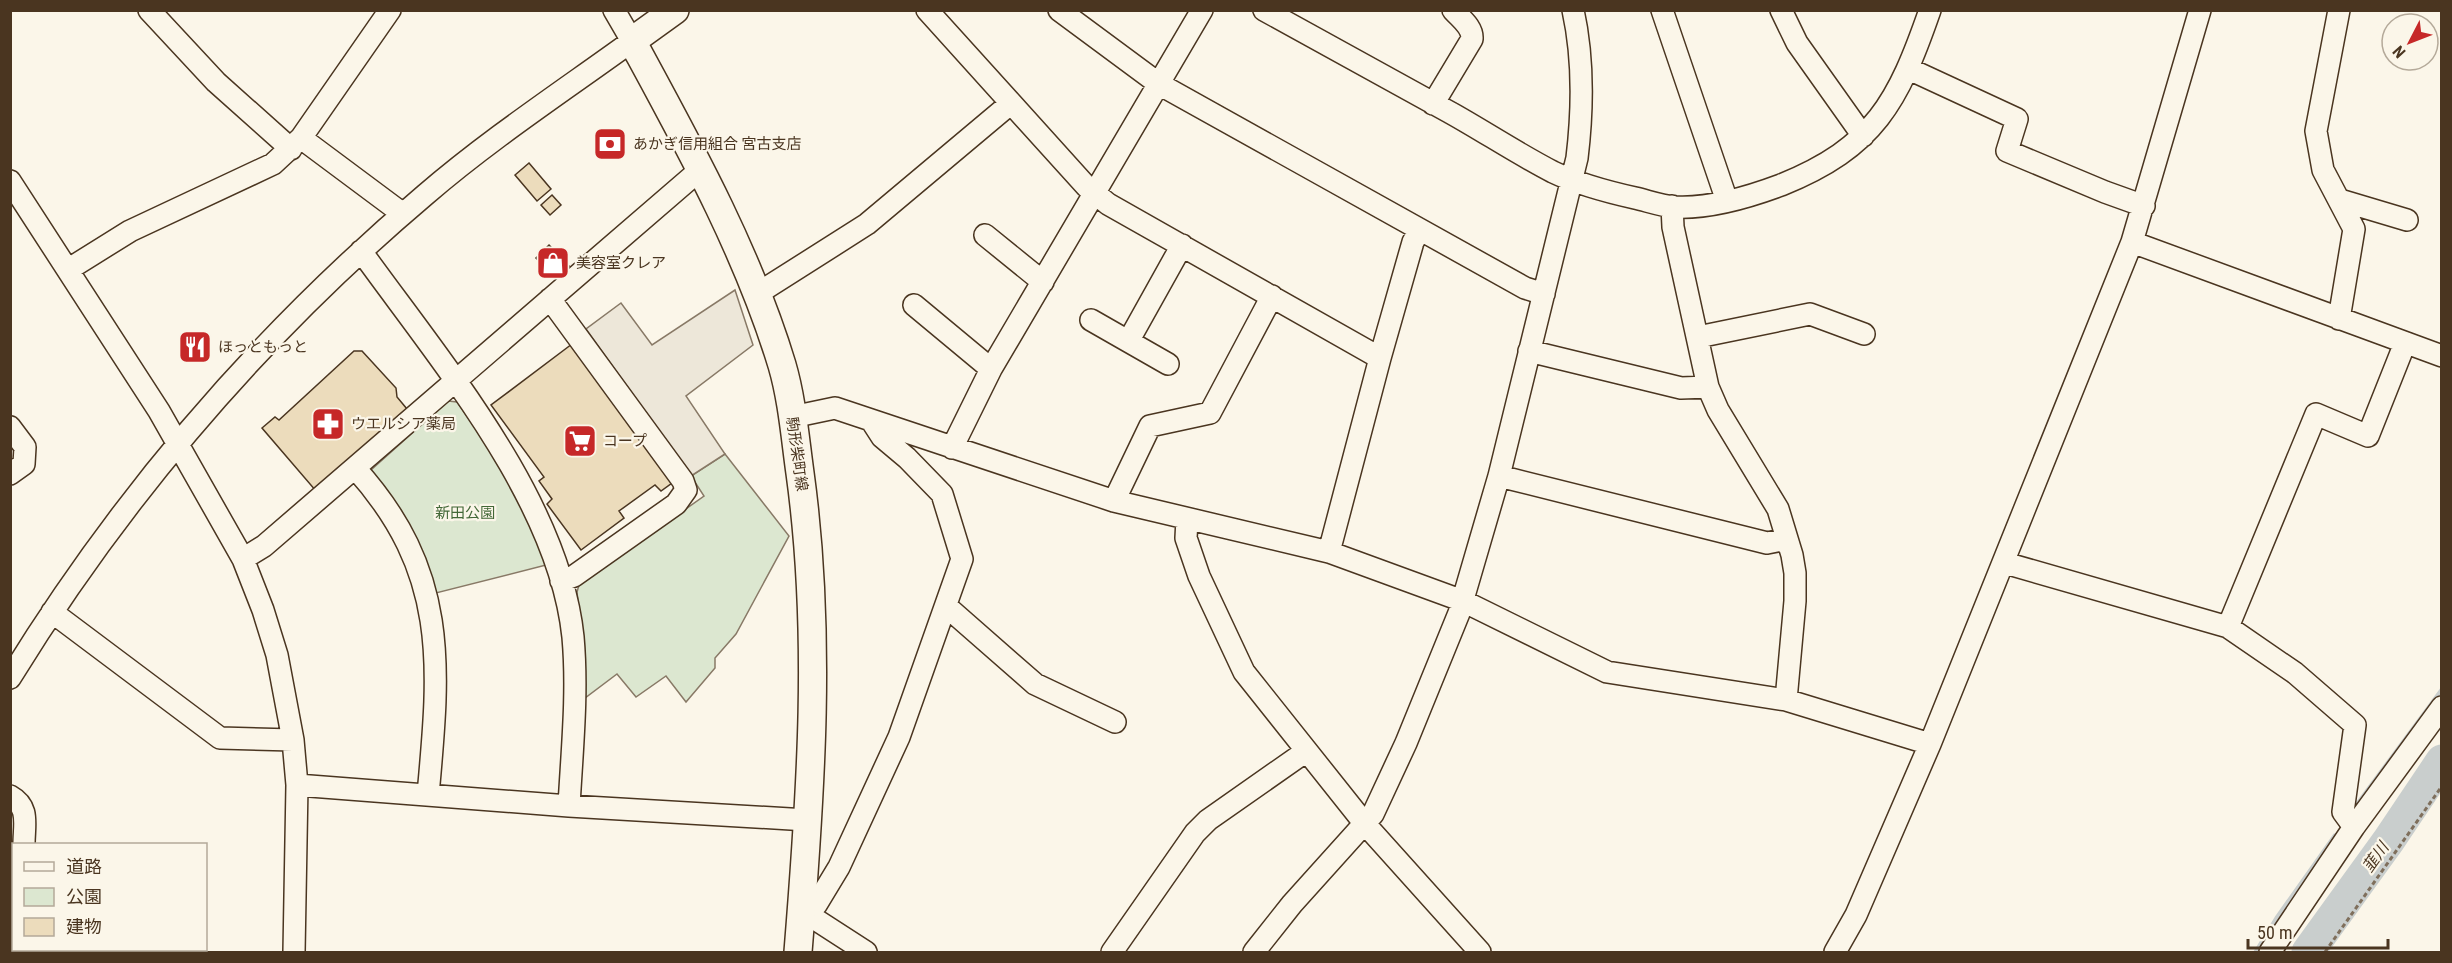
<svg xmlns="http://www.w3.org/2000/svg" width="2452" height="963" viewBox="0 0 2452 963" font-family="'Roboto Condensed','Noto Sans JP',sans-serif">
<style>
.green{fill:#dce7d0;stroke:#887966;stroke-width:1.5}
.parking{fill:#ede7d9;stroke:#887966;stroke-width:1.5}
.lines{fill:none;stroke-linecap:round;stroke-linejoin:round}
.stream{stroke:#c9cecd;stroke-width:5}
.river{stroke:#c9cecd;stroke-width:33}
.building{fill:#ecdcbc;stroke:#4a3520;stroke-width:1.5}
.minor-casing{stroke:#4a3520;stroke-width:24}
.major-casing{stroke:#4a3520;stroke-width:30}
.path{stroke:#7f6f5c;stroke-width:3;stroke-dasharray:4.5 3;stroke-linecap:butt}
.minor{stroke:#fbf6e9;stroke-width:21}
.major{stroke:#fbf6e9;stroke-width:27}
.labels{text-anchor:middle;stroke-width:4.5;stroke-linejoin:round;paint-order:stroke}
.poi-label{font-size:15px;fill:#4a3520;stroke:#fbf6e9;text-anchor:start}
.street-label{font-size:15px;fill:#4a3520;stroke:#fbf6e9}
.park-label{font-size:15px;fill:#436837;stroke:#fbf6e9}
.water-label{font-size:16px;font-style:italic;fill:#4a3520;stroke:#fbf6e9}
</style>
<rect width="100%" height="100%" fill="#fbf6e9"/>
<path class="green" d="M448,401L457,402L515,484L550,564L436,593L370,476L371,470Z
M725,454L789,536L736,634L715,658V668L686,702L666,676L636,697L617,674L585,698L583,649L577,592L579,585L704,496L691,476Z"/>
<path class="parking" d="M735,290L753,345L686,396L725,454L691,476L586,329L621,303L652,345Z"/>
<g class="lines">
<path class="stream" d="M2357,805L2442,690
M2256,952L2277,918L2335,836"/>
<path class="river" d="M2308,952L2389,840L2442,761"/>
</g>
<path class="building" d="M529,163L551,189L537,201L515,175Z
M552,195L561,205L550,215L541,205Z
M549,245L570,267L556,279L536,258Z
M572,344L672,483L661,491L655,485L619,511L624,518L581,550L547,504L552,499L539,481L544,477L491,405Z
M354,351H362L396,388L397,397L407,409L316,491L262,428L275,417L279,420Z"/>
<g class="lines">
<g class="minor-casing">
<path id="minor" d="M149,10L216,82L291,149
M927,10L1086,186L1108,204L1380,358
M1059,10L1159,84L1525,288L1544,294
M1264,10C1327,45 1389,79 1451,113C1485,132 1518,154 1553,172C1578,184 1608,192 1635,198C1648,201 1662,206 1675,207C1710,209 1749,197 1781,185C1875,147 1898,102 1930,10
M1662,10L1727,201
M1781,10L1797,43L1863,136
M2339,10L2316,131L2323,170L2354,229L2339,319
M1909,69L2017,119L2007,151L2105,192L2144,206
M1433,104L1472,39C1473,27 1461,19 1453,10
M301,138L403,214
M10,181L159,411L243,559L263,610L277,655L293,740L297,785L294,952
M2340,200L2407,220
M1672,206L1673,227L1708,387L1718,410L1778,509L1792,555L1795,573V601L1786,700
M985,235L1043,282
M2132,242L2442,356
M361,251C440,361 559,500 573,637C578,693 572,750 569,806
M69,269L130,231L273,164L301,138L390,10
M757,294L867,224L1010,104
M550,299L683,481L686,490L676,504L574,576L561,581
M914,305L991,369
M1091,320L1168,364
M1698,337L1810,314L1864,334
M1129,340L1182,245
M1529,351L1681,388L1708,387
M792,417L835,408L1114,501L1329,552L1463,601L1607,672L1786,700L1930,744
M10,427L25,447L24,464L10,474
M952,448L991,369L1202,10
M355,468C449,572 440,664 428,795
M1499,476L1767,543L1787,539
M1114,501L1150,426L1210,413L1272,296
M1187,519L1186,538L1199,576L1244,672L1365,824L1480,952
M1329,552L1380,358L1413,242L1419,231
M243,559L264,546L701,169
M2005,563L2228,627L2295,673L2355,725L2343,812L2354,827
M946,606L1035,684L1115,722
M52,612L220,738L293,740
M2228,627L2316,414L2368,436L2405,343
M10,678C122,496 262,333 425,195C490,139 563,91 632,41L614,10
M297,785L569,806L807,820
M10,796C30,807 24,824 24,844
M801,910L816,905L839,867L899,737L962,559L942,494L907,458L882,437L871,420
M801,910L866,952
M22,952V950
M1112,952L1195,833L1208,820L1305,752
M1254,952L1292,904L1373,814L1406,743L1459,613L1499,476L1577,158C1583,108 1584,60 1573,10
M1835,952L1856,915L1930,744L2132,242L2200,10
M2270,952L2354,827L2442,707"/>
</g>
<g class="major-casing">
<path id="major" d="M675,10L632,41C689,146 747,250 782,365C792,399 795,437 800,473C822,632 811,792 798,952"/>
</g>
<path class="path" d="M2325,952L2442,786"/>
<use href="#minor" class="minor"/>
<use href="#major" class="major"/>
</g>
<defs>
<g id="bank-square" transform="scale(1.725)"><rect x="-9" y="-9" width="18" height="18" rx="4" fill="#c62828" stroke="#fbf6e9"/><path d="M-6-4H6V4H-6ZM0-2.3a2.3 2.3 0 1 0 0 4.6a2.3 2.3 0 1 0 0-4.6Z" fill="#fff"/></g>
<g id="shop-square" transform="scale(1.725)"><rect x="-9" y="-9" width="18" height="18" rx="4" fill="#c62828" stroke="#fbf6e9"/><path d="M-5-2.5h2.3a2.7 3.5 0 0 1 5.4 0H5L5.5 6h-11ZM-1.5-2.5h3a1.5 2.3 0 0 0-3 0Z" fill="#fff"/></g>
<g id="restaurant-square" transform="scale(1.725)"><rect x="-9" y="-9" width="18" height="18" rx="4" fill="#c62828" stroke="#fbf6e9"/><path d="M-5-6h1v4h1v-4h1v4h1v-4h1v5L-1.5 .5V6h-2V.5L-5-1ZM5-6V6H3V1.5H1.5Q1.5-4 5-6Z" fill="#fff"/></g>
<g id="pharmacy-square" transform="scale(1.725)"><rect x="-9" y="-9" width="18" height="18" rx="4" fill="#c62828" stroke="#fbf6e9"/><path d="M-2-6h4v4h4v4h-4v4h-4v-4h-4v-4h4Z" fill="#fff"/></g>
<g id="supermarket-square" transform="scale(1.725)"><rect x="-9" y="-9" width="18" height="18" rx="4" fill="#c62828" stroke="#fbf6e9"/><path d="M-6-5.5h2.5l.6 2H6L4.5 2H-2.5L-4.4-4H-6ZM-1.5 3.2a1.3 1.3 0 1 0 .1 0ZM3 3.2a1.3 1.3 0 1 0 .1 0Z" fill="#fff"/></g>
</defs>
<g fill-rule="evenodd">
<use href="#bank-square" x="610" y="144"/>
<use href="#shop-square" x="553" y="263"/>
<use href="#restaurant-square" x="195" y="347"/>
<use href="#pharmacy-square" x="328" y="424"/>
<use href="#supermarket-square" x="580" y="441"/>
</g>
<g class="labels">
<g class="poi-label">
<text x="633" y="149">あかぎ信用組合 宮古支店</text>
<text x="576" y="268">美容室クレア</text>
<text x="218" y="352">ほっともっと</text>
<text x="351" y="429">ウエルシア薬局</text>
<text x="603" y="446">コープ</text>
</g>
<g class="street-label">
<text transform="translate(797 454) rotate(82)" y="5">駒形柴町線</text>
</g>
<g class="park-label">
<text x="465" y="518">新田公園</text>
</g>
<g class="water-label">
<text transform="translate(2375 857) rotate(-55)" y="6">韮川</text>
</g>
</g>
<rect width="2452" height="963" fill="none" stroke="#4a3520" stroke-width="24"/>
<rect x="12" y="843" width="195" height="108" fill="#fbf6e9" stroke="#b4a999" stroke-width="1.5"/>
<rect x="24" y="862" width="30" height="9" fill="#fbf6e9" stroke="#b4a999" stroke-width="1.5"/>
<text x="66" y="873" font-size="18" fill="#4a3520">道路</text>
<rect x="24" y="888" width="30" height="18" fill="#dce7d0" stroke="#b4a999" stroke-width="1.5"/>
<text x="66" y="903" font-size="18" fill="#4a3520">公園</text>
<rect x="24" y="918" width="30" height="18" fill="#ecdcbc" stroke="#b4a999" stroke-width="1.5"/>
<text x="66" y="933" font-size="18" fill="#4a3520">建物</text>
<g transform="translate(2410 42) rotate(228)"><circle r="28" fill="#fbf6e9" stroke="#b4a999" stroke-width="1.5"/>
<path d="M0-4.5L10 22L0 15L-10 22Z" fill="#c62828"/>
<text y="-9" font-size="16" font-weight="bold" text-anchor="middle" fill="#4a3520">N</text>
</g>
<path d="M2248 939v9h140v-9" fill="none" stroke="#4a3520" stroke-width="3"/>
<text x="2257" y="939" font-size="18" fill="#4a3520" stroke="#fbf6e9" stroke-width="4.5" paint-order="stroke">50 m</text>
</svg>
